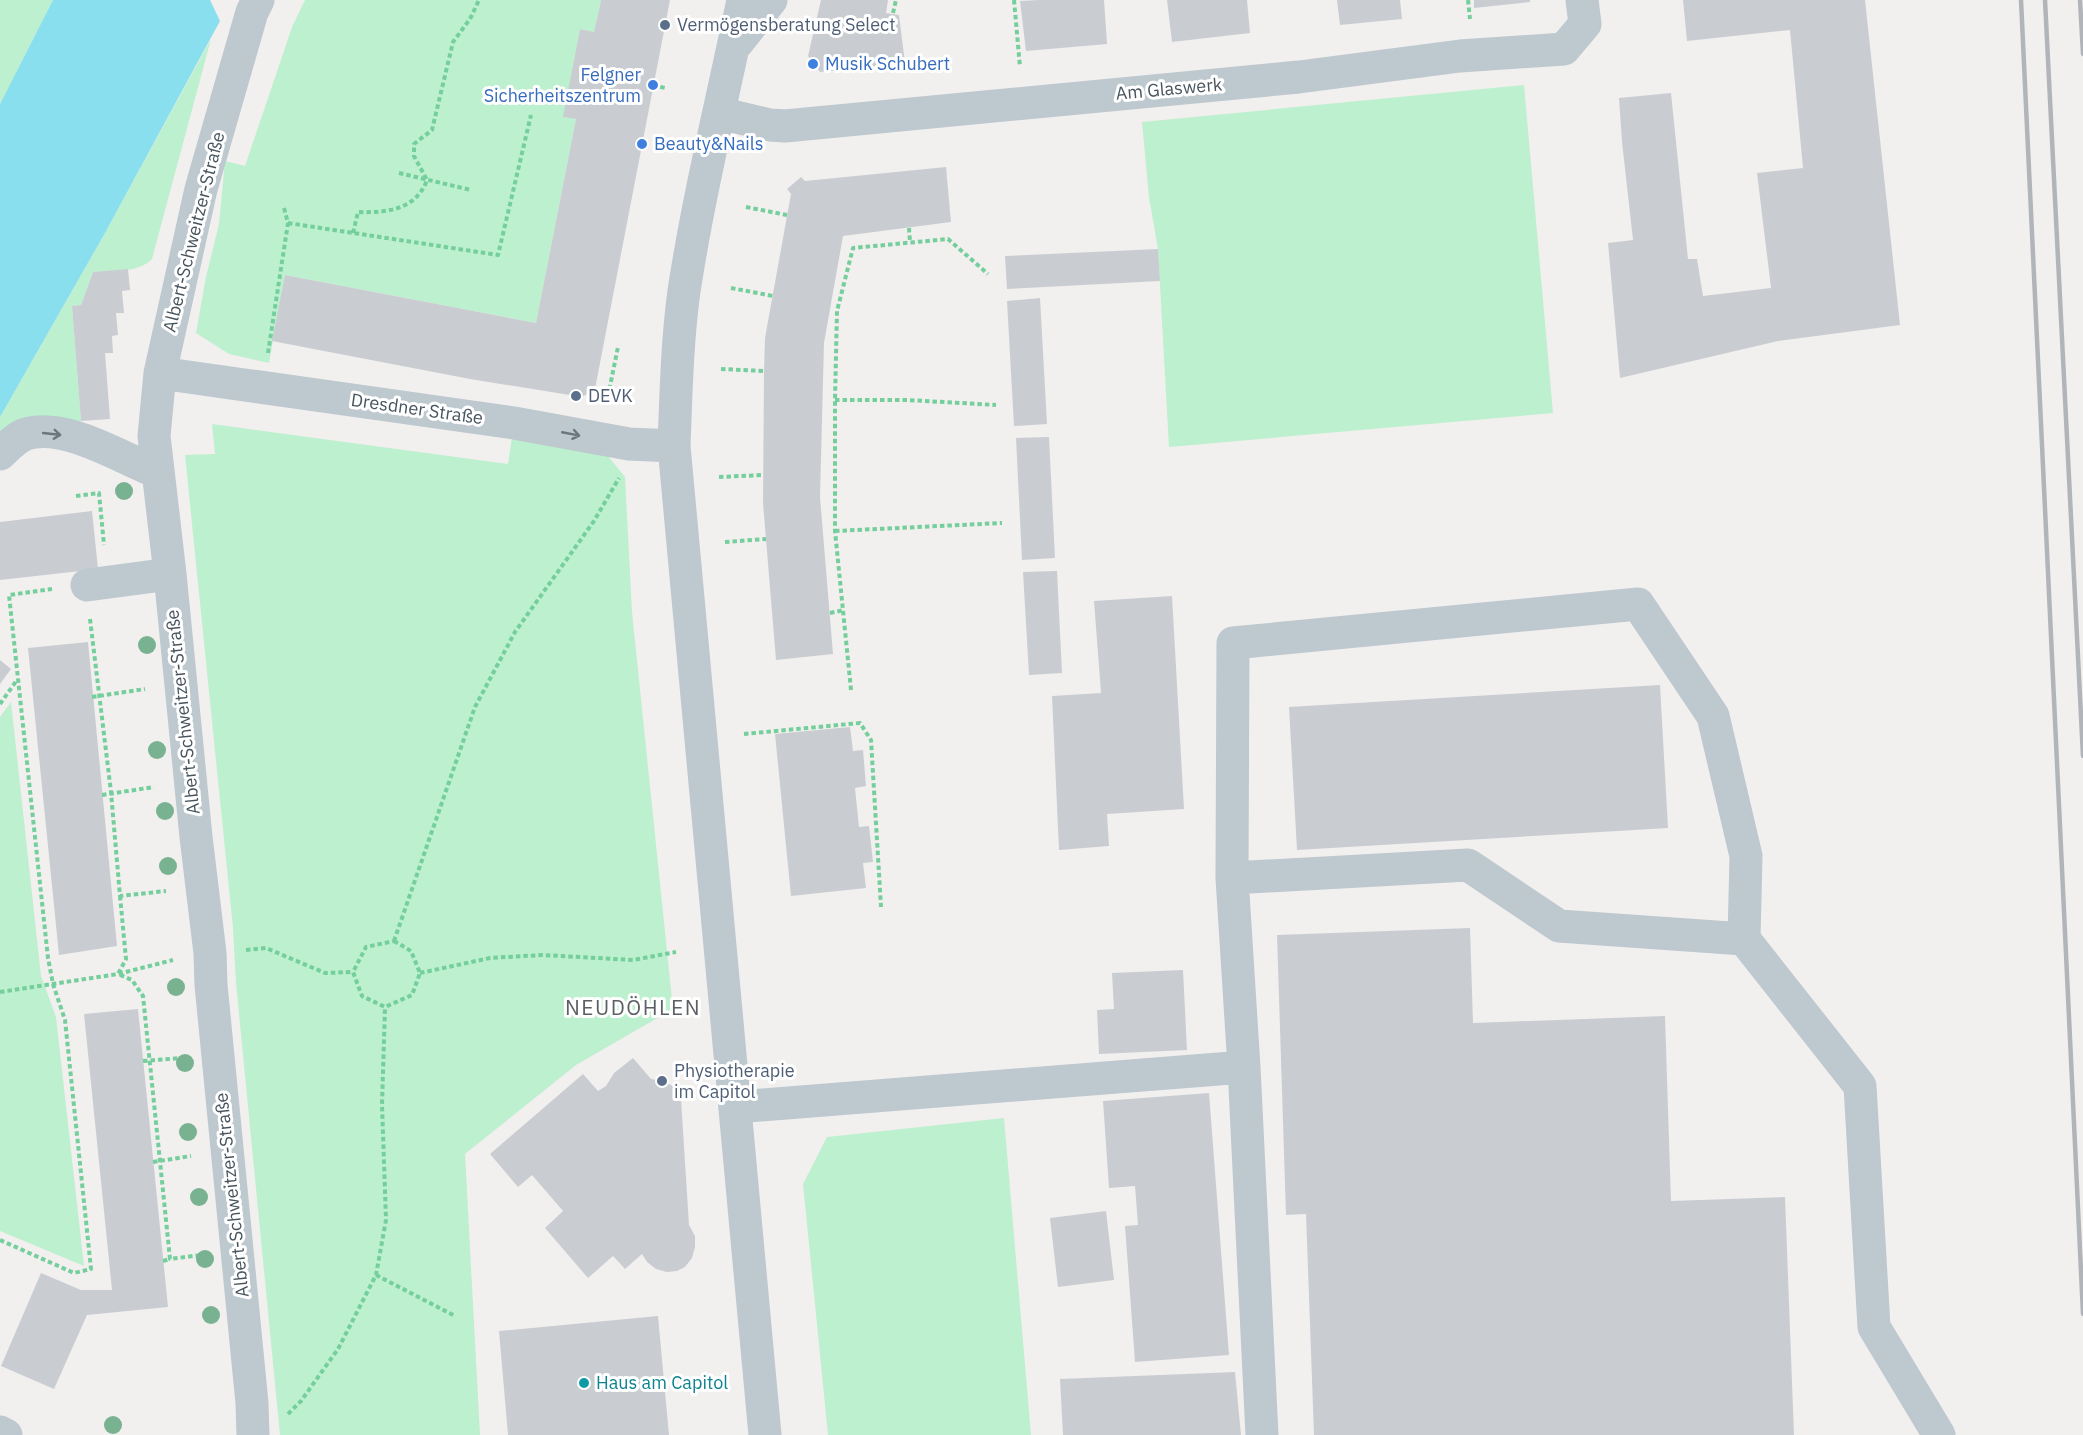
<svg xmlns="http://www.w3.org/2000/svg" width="2083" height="1435" viewBox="0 0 2083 1435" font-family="'IBM Plex Sans',sans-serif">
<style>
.green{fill:#bdf0ce}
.water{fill:#89dfee}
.building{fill:#c9cdd2}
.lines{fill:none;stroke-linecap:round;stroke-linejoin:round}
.path{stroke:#74cf9c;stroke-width:4;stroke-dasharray:4.5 3;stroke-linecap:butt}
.minor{stroke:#bdc8cf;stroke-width:33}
.rail{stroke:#b1b5ba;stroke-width:4.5}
.tree{fill:#78b291}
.oneway{stroke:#6a777f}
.service-dot{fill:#5c6f8a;stroke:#fff;stroke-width:2}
.shop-dot{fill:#3f7fe0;stroke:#fff;stroke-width:2}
.culture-dot{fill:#0f9aa8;stroke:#fff;stroke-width:2}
.labels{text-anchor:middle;stroke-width:6;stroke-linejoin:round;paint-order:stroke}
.service-label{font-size:18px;fill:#4e5e75;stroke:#fff;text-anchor:start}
.shop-label{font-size:18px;fill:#366cbe;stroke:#fff;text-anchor:start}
.street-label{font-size:18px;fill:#47545d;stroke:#fff}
.culture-label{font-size:18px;fill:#0d838f;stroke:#fff;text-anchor:start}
.quarter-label{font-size:21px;letter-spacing:1.5px;fill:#5c6064;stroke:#fff}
</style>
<rect width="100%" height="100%" fill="#f2efef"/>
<path class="green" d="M0,0H53L0,104Z
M305,0H601L594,32L580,29L564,117L576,119L536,323L285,275L269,363L229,354L196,333L206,277L219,224L225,161L245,166L292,27Z
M211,39L152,259C139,273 112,271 93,272L81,305L72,306L81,421L0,438V417L105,233Z
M1524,85L1553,413L1169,447L1158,249L1149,197L1142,122Z
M212,424L508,464L512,437L604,451L625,477L632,612L673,1009L576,1065L465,1154L480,1435H280L236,983L233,928L185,455L215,454Z
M11,702L41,976L56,1017L84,1266L0,1231V717Z
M1004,1118L1031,1435H828L803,1184L827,1137Z"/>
<path class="water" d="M53,0H210L220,21L105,233L0,417V104Z"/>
<path class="building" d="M601,0H670L595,389L582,397L470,379L272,341L285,275L536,323L576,119L563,117L580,29L594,32Z
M821,0H888L886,13L899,15L905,63L820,72L808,56Z
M1039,0H1104L1107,44L1026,51L1020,1Z
M1167,0H1247L1250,33L1172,42Z
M1337,0H1400L1402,19L1340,25Z
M1474,0H1530V2L1474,8Z
M1683,0H1865L1900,325L1778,341L1620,378L1608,243L1633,240L1622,142L1619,98L1671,93L1688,259H1697L1703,296L1771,288L1757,173L1803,168L1790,30L1687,41Z
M946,167L951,222L843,236L824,343L820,497L833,654L776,660L763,503L764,371L765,338L791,194L787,189L801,177L805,181Z
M1158,249L1160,281L1007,289L1005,256Z
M128,269L130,290L122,291L124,313H116L118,335L112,336L113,353H105L110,419L81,421L72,306L81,305L93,272Z
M1040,298L1047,424L1014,426L1007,301Z
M1049,437L1055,558L1022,560L1016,438Z
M92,511L98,569L0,580V522Z
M1057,571L1062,673L1029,675L1023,572Z
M1172,596L1184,809L1107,814L1109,846L1059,850L1052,696L1101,693L1094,601Z
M88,642L117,946L59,955L28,648Z
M0,660L11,669L0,684Z
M1660,685L1668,828L1297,850L1289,707Z
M850,727L853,751L863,750L866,786L855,788L859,827L869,826L873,862L863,863L866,888L791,896L775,734Z
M1470,928L1473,1023L1665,1016L1671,1201L1785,1197L1794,1435H1314L1306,1214L1286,1215L1277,935Z
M1183,970L1187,1050L1099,1054L1097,1010L1114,1009L1112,973Z
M138,1009L168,1307L87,1315L54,1389L1,1366L41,1273L81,1290H112L84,1014Z
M633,1058L651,1079L662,1081L673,1086L681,1099L689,1225L695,1236V1247L692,1258L685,1267L677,1271L667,1272L656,1269L647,1262L642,1254L625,1269L613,1256L588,1278L545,1228L563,1211L532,1175L518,1187L490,1154L583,1074L598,1091L606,1086L614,1073Z
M1209,1093L1229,1355L1135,1362L1125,1226L1138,1225L1135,1186L1109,1188L1103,1101Z
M1106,1211L1114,1280L1058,1287L1050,1218Z
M658,1316L669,1435H508L499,1331Z
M1235,1372L1241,1435H1063L1060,1379Z"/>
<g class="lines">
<path class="path" d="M1014,0L1020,67
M1468,0L1470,19
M893,13L896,0
M653,85L665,88
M399,173L471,190
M746,207L787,215
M288,223L498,255L531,115
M909,228L910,242
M353,233L358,212C386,213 416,210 427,180L414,156V144L432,130L453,42L470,19L479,0
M731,288L773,296
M268,353L288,223L284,208
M721,369L764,371
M835,400H907L996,405
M604,403L608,396L618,347
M719,477L763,475
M76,496L99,493L104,545
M835,531L1002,523
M725,542L766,539
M830,613L844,610
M90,619L111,792L120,896L166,891
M851,690L835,531V400L837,311L853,248L948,239L988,274
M92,697L145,689
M0,704L17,680
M744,734L860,723L871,740L881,907
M102,795L154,787
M120,896L126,959L118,974L132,980L143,996L170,1259L201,1255
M394,941L475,707L515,632L594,521L619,478
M394,941L411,951L420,973L412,995L385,1007L362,996L353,972L366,947Z
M246,950L266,948L325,973L353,972
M420,973L490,958L542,955L633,960L676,952
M0,992L118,974L173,960
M143,1061L181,1058
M153,1162L191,1156
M0,1240L74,1273L91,1269L65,1020L53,984L48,958L9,595L52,589
M163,1261L170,1259
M376,1275L455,1316
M288,1414L301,1401L338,1349L376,1275L386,1220L382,1105L385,1007"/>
<path class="minor" d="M743,0C723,97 699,193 684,291C677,342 676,395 674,446L765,1435
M737,43L771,0
M719,113L770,125L785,126L1299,77L1460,56L1564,49L1585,24L1582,0
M160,373L514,423L629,444L674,446
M0,454C7,447 17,437 26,434C65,422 121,458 157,472
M87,585L170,574
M1232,878L1468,865L1559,926L1744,939L1860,1086L1874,1327L1939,1435
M1244,1067L1232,878L1233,643L1638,604L1713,716L1746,856L1744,939
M736,1107L1244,1067L1262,1435
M0,1432L6,1435
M253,1435L252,1403L211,985L210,953L196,837L170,574L154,436L160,373L201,189L252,12L258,0"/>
<path class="rail" d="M2021,0L2083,1314
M2045,0L2083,756
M2080,0L2083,54"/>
</g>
<g class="tree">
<circle cx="124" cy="491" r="9"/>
<circle cx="147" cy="645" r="9"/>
<circle cx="157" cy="750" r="9"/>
<circle cx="165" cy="811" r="9"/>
<circle cx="168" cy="866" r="9"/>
<circle cx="176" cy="987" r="9"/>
<circle cx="185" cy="1063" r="9"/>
<circle cx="188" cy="1132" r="9"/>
<circle cx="199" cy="1197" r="9"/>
<circle cx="205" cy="1259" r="9"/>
<circle cx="211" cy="1315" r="9"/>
<circle cx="113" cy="1425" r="9"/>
</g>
<defs><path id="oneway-shaft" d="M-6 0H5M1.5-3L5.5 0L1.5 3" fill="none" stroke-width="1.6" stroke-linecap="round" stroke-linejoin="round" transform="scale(1.5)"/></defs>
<g class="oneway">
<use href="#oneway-shaft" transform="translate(52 434) rotate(6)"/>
<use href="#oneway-shaft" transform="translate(571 434) rotate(11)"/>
</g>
<g class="service-dot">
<circle cx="665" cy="25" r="6"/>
<circle cx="576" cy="396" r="6"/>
<circle cx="662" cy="1081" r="6"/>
</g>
<g class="shop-dot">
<circle cx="813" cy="64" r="6"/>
<circle cx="653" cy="85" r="6"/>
<circle cx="642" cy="144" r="6"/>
</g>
<circle class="culture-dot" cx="584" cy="1383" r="6"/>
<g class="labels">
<g class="service-label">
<text x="677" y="31">Vermögensberatung Select</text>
<text x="588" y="402">DEVK</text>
<text x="674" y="1077">Physiotherapie<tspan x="674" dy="21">im Capitol</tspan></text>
</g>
<g class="shop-label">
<text x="825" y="70">Musik Schubert</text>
<text x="641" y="81" text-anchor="end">Felgner<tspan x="641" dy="21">Sicherheitszentrum</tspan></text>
<text x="654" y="150">Beauty&amp;Nails</text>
</g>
<g class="street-label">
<text transform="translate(1169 89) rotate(-5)" y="6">Am Glaswerk</text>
<text transform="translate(194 232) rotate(-76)" y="6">Albert-Schweitzer-Straße</text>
<text transform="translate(417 409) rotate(8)" y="6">Dresdner Straße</text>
<text transform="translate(183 712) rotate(-96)" y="6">Albert-Schweitzer-Straße</text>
<text transform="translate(232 1195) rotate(-96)" y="6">Albert-Schweitzer-Straße</text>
</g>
<g class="culture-label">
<text x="596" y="1389">Haus am Capitol</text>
</g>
<g class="quarter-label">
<text x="633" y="1015">NEUDÖHLEN</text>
</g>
</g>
</svg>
